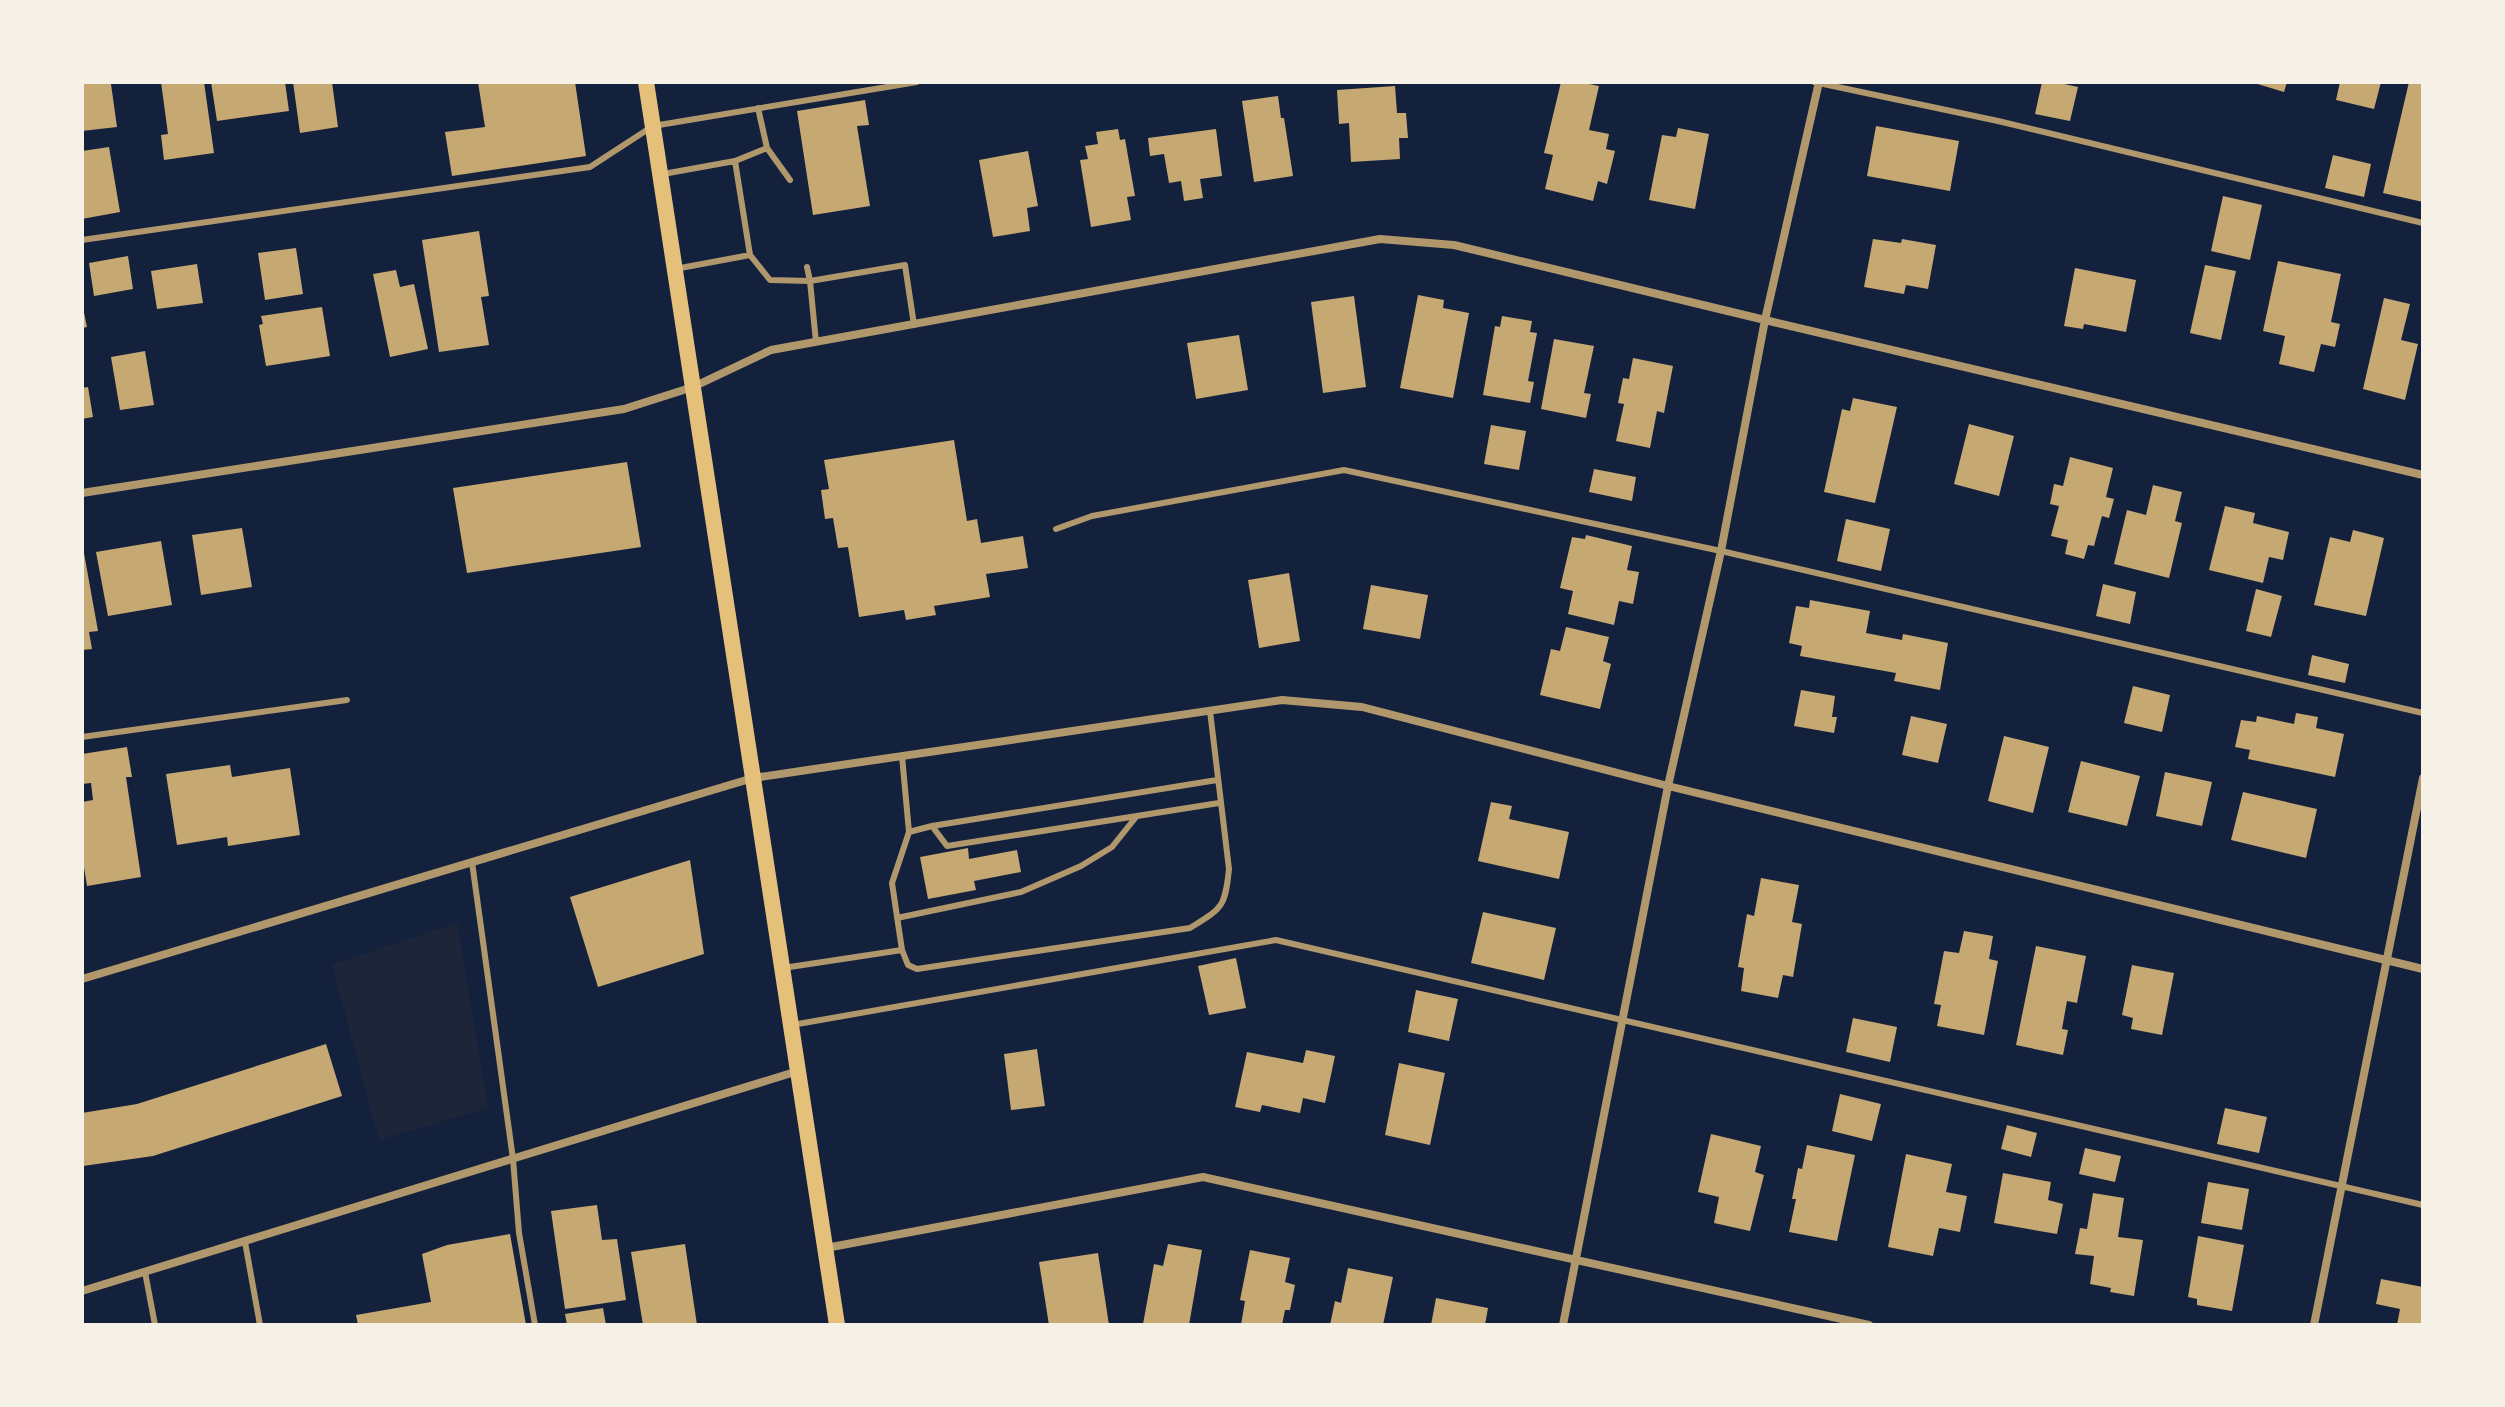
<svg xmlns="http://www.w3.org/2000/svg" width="2505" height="1407" viewBox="0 0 2505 1407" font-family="Montserrat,sans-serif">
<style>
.green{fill:#1d2539}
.building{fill:#c6a872}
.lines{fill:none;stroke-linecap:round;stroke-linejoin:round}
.service{stroke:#b1986c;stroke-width:6}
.minor{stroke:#b1986c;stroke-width:8}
.secondary{stroke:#e5c07b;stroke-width:16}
</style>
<rect width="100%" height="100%" fill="#14213d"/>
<path class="green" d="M457,923L488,1108L379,1140L332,965Z"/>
<path class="building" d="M82,82L111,84L117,127L82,131Z
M161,82H204L214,153L164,160L161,135L168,134Z
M211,82H285L289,111L217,121Z
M293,82H332L338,127L300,133Z
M478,82H575L586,156L452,176L445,132L485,127Z
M1561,82H1580L1599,86L1589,130L1609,134L1606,149L1615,151L1607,184L1598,181L1593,201L1545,189L1553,155L1544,153Z
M2042,82H2055L2078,87L2070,121L2035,114Z
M2251,82H2287L2284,92Z
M2340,82H2381L2374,109L2336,100Z
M2409,82H2423V202L2383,193Z
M1395,86L1397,113H1406L1408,138H1399L1400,159L1351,162L1349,123L1339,124L1337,90Z
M1278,96L1281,118H1284L1293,176L1254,182L1242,101Z
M865,100L869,125L857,126L870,206L813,215L797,111Z
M1876,126L1959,141L1950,191L1867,176Z
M1678,128L1709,134L1695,209L1649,200L1662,135L1676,137Z
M1118,129L1120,140L1125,139L1135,196L1127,197L1131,220L1091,227L1080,160L1088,159L1085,146L1098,144L1096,132Z
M1216,129L1222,176L1200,179L1203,198L1184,201L1181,181L1169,183L1164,154L1150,156L1148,138Z
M109,147L120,212L82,219V151Z
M1028,151L1038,206L1027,208L1030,231L993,237L979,160Z
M2333,155L2371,164L2364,197L2325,188Z
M2223,196L2262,205L2250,260L2211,251Z
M479,231L489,296L481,297L489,345L439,352L422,240Z
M1873,239L1901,243L1902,239L1936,245L1928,289L1906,285L1904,294L1864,287Z
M296,248L303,294L265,300L258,253Z
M128,256L133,289L94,296L89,263Z
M2278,261L2341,274L2331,322L2340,324L2335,347L2321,344L2314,372L2279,364L2285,336L2263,331Z
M197,264L203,303L157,309L151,271Z
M2205,265L2236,271L2221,340L2190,333Z
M2075,268L2136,280L2126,332L2084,324L2083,329L2064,326Z
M396,270L400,287L414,284L428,349L390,357L373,274Z
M1418,295L1444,300L1443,308L1469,313L1453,398L1400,388Z
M1354,296L1366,387L1323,393L1311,302Z
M2384,298L2410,304L2401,340L2418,344L2405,400L2363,389Z
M82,303L87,327L82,328Z
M322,307L330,356L266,366L259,325L263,324L261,316Z
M1502,316L1532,321L1530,332L1537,333L1528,381L1534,382L1530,403L1483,395L1495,326L1500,327Z
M1239,335L1248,390L1196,399L1187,343Z
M1554,339L1594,346L1584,393L1591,394L1586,418L1541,409Z
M145,351L154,405L120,410L111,357Z
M1633,358L1673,366L1664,413L1657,411L1650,448L1616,441L1624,404L1618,403L1623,378L1629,379Z
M88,387L93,417L82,419V388Z
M1853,398L1897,407L1875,503L1824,492L1842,409L1850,411Z
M1969,424L2014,436L1999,496L1954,484Z
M1491,425L1526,431L1519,470L1484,464Z
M954,440L967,521L977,519L981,543L1023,536L1028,568L986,574L990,597L934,606L936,615L906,620L904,610L859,617L848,547L838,548L833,518L825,519L821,490L829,489L824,460Z
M2070,457L2113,468L2106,497L2114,499L2109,518L2102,516L2094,546L2088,545L2084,559L2065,554L2068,540L2051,536L2059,506L2050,504L2054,484L2063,486Z
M627,462L641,547L467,573L453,488Z
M1594,469L1636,477L1632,501L1589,492Z
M2153,485L2182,492L2175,521L2182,523L2169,578L2114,564L2127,510L2146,515Z
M2225,506L2255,513L2253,523L2289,532L2283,560L2269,557L2263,583L2209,570Z
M1846,519L1890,529L1881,571L1837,561Z
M242,528L252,587L201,595L192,535Z
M2353,530L2384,538L2366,616L2314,605L2330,537L2350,542Z
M1586,535L1632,546L1627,570L1639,572L1633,604L1619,601L1614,625L1568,614L1573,591L1560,588L1572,537L1585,539Z
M161,541L172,605L108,616L96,552Z
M82,542L98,631L89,632L92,649L82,650Z
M1289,573L1300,641L1259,648L1248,580Z
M2103,584L2136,592L2130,624L2096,616Z
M1371,585L1428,595L1420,639L1363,629Z
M2256,589L2282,596L2271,637L2246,631Z
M1810,600L1870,611L1866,633L1902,640L1903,634L1948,643L1940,690L1894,681L1896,673L1800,656L1802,646L1789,643L1796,606L1809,608Z
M1566,627L1609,637L1603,661L1611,664L1600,709L1540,695L1551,649L1560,651Z
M2312,655L2349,664L2345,683L2308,675Z
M2133,686L2170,695L2162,732L2124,723Z
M1801,690L1835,696L1832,717H1837L1834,733L1794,726Z
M2296,713L2318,717L2316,728L2344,734L2335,777L2248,759L2250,750L2235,747L2241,720L2256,722L2257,716L2294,724Z
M1911,716L1947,724L1938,763L1902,755Z
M2004,736L2049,747L2033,813L1988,801Z
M127,747L132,777H126L141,877L87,886L82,855V802L93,800L91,783L82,784V754Z
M2081,761L2140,776L2127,826L2068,812Z
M230,765L232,777L290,768L300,835L228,846L227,837L177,845L166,774Z
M2165,772L2212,782L2202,826L2156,816Z
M2243,792L2317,809L2306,858L2231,840Z
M1491,802L1512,806L1509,819L1569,832L1559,879L1478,861Z
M968,848L969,859L1017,850L1021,872L974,881L976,890L928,899L920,857Z
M690,860L704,954L598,987L570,897Z
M1761,878L1799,885L1792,922L1802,924L1793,977L1783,975L1778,998L1741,991L1744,968L1738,967L1747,914L1754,916Z
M1483,912L1556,928L1544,980L1471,963Z
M1964,931L1993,936L1989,959L1998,961L1984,1035L1937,1026L1941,1005L1934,1004L1944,951L1959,953Z
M2036,946L2086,956L2077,1003L2067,1001L2062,1029L2068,1030L2063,1055L2016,1045Z
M1236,958L1246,1008L1209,1015L1198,966Z
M2132,965L2174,973L2162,1035L2131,1029L2133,1018L2122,1015Z
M1416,990L1458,999L1449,1041L1408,1032Z
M1853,1018L1897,1027L1890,1062L1846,1052Z
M326,1044L342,1096L153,1156L83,1166L82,1113L137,1104Z
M1037,1049L1045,1106L1011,1110L1004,1054Z
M1306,1050L1335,1056L1325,1103L1303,1098L1300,1113L1262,1105L1260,1112L1235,1107L1247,1052L1303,1063Z
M1399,1063L1445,1073L1430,1145L1385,1135Z
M1840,1094L1881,1104L1872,1141L1832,1131Z
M2225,1108L2267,1117L2259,1153L2217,1144Z
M2007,1125L2037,1133L2031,1157L2001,1149Z
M1711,1134L1761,1146L1755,1172L1764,1175L1750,1231L1714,1223L1719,1197L1698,1192Z
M1807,1145L1855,1155L1837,1241L1789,1232L1796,1199H1792L1798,1168L1802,1169Z
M2085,1148L2121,1156L2115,1182L2079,1174Z
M1906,1154L1952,1164L1946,1192L1967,1196L1960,1232L1939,1228L1933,1256L1888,1247Z
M2003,1173L2051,1182L2048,1200L2063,1204L2057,1234L1994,1223Z
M2208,1182L2249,1189L2242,1230L2201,1223Z
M2093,1193L2124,1198L2118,1237L2143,1240L2134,1296L2110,1292L2111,1288L2090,1284L2094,1256L2075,1254L2080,1228L2087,1229Z
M597,1205L602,1240L617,1239L626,1300L565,1309L551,1211Z
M510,1234L526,1325H358L356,1315L431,1302L422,1254L447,1245Z
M2198,1236L2244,1245L2232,1311L2197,1305V1299L2188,1297Z
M685,1244L697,1325H643L631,1252Z
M1168,1244L1202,1250L1189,1325L1143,1324L1154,1264L1163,1266Z
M1250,1250L1290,1258L1285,1282L1295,1285L1290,1310H1285L1282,1325H1241L1245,1301L1240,1300Z
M1098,1253L1109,1325H1049L1039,1262Z
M1348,1268L1393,1277L1383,1325H1330L1335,1301L1341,1303Z
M2381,1279L2423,1287V1325H2397L2400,1309L2376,1304Z
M1436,1298L1488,1308L1485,1325H1431Z
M603,1308L606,1325H567L565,1314Z"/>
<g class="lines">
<path class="service" d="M1814,82L1998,121L2423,223
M758,108L767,148L790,180
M735,161L750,255
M663,174L735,161L767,148
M82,240L590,167L653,126L917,82
M675,269L750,255L770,280L810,281L807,267
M816,342L810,281L905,265L914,325
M1056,529L1092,516L1344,470L1721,551L2423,713
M82,737L347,700
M902,756L909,832L892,883L902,950L908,965L917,969L1190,928C1222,908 1225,908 1229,869L1210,711
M932,826L947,846L1219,803
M909,832L932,826L1217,780
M472,862L513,1159L519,1233L535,1325
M897,918L1021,892L1081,866L1112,847L1136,817
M783,968L902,950
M792,1025L1276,940L2423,1205
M245,1242L260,1325
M145,1272L155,1325"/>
<path class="minor" d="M82,493L624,409L693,387L771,350L1380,239L1454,245L1765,320L2423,475
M82,979L753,778L1282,700L1362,707L1668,786L2423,969
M826,1248L1203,1177L1869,1325
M82,1291L798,1071
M1563,1325L1668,786L1721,551L1765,320L1819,82
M2314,1325L2423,778"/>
<path class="secondary" d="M646,82L837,1325"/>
</g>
<rect width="2505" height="1407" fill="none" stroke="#f6f1e7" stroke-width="168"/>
</svg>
